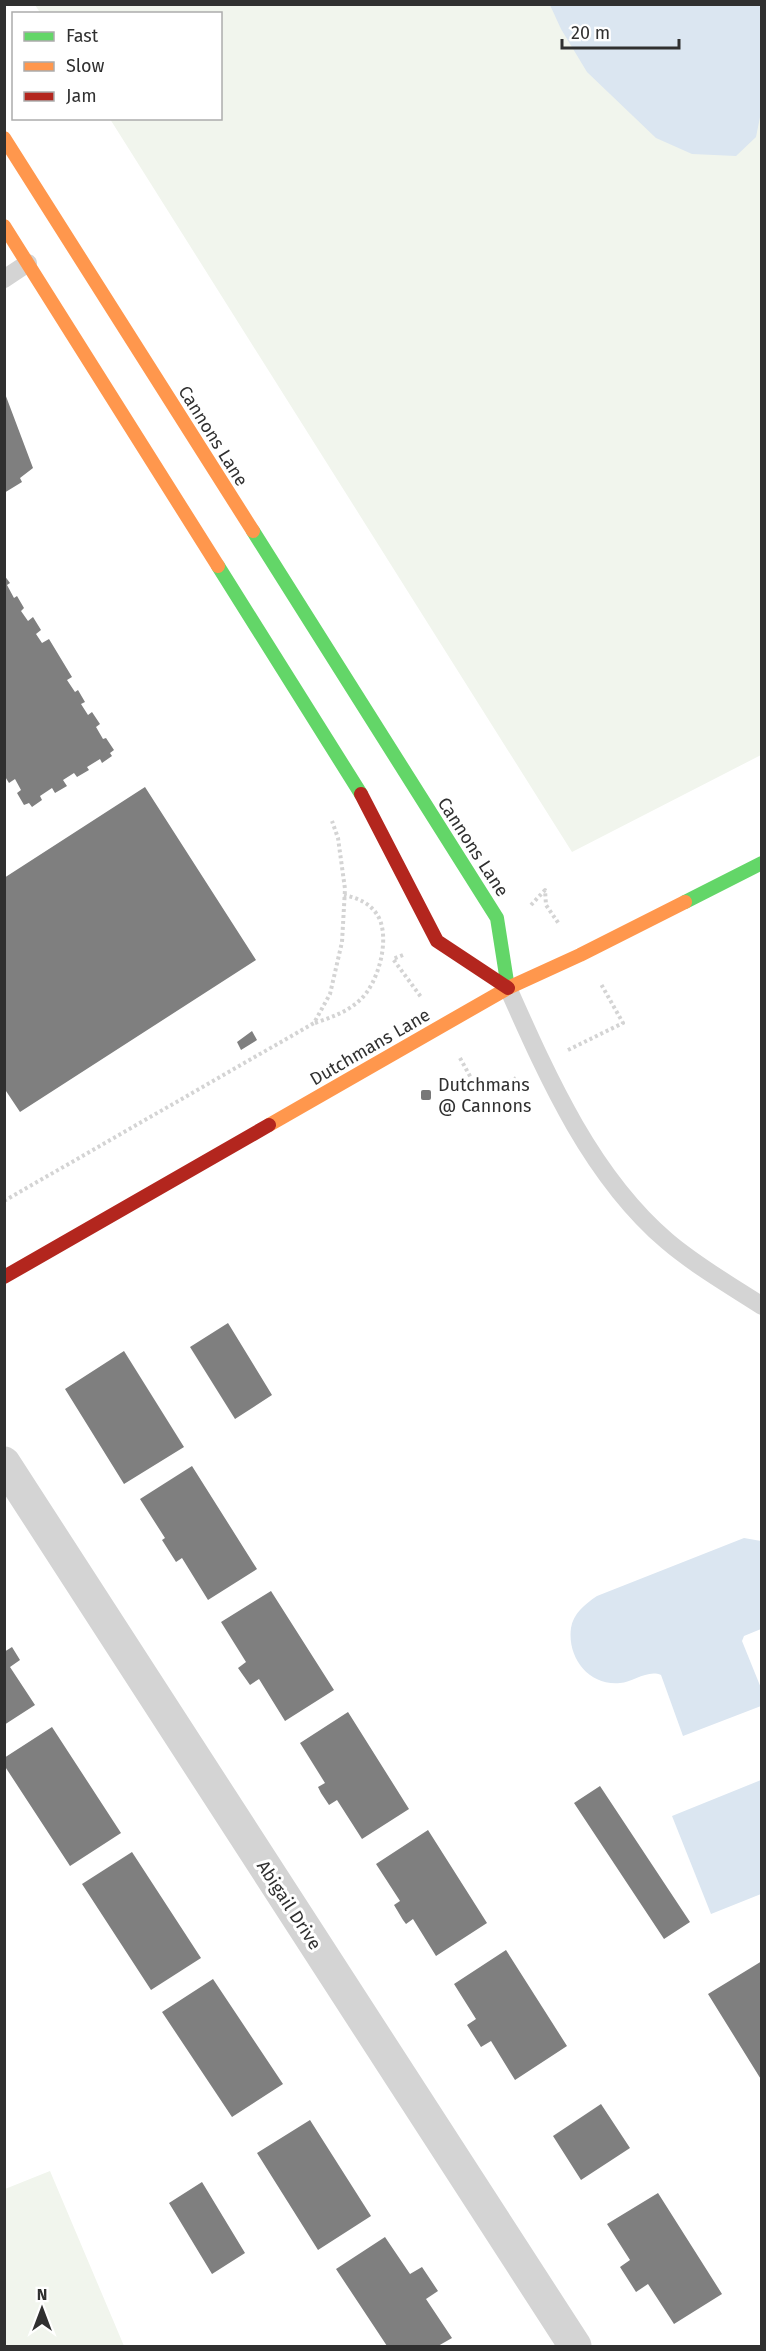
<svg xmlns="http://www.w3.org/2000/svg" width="766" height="2351" viewBox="0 0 766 2351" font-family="'Fira Sans',sans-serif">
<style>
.green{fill:#f1f5ed}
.water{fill:#dbe6f1}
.building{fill:#7f7f7f}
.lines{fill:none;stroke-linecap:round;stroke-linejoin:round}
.path{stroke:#d4d4d4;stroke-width:4;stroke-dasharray:3 3;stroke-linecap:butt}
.lane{stroke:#d4d4d4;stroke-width:18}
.street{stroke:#d4d4d4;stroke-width:33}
.fast{stroke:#63d668;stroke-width:14}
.slow{stroke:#ff974d;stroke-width:14}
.jam{stroke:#b3261e;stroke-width:14}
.poi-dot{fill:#787878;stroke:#fff;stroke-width:2}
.labels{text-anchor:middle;stroke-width:6;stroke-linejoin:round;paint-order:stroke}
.street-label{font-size:18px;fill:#303030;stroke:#fff}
.poi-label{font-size:18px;fill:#303030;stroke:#fff;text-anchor:start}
</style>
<rect width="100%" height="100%" fill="#fff"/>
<path class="green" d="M35,5H761V755L572,852L110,119L220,118V14H41Z
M50,2171L124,2346H5V2189Z"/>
<path class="water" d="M550,5H761V112L756,137L736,156L692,154L656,138L587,72L561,29Z
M744,1538L761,1541V1629L744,1636L742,1641L761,1688V1706L683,1736L661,1675C648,1669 633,1682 620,1683C589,1686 567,1658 571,1628C573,1614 585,1604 597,1596Z
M761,1780V1894L711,1914L672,1816Z"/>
<path class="building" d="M4,391L33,468L20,478L22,482L4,493Z
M4,575L10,583L7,585L14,598L17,596L24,608L21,611L28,621L33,617L41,630L36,634L42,643L49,639L72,677L67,680L75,692L78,690L85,702L81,704L88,715L92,712L100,724L96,727L103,739L106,738L114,750L110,753L112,756L102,763L100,759L87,767L89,770L77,777L74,773L63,780L67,786L55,793L52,788L40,796L42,800L32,807L29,803L24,805L17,793L21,790L15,779L9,783L4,775Z
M145,787L256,960L20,1112L4,1088V878Z
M252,1031L257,1040L241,1050L237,1042Z
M228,1323L272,1395L235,1419L190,1347Z
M124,1351L184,1447L124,1484L65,1389Z
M192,1466L257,1569L208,1600L182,1558L176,1562L162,1540L165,1538L140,1499Z
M271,1591L334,1690L285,1721L259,1679L250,1685L238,1668L246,1662L221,1622Z
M12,1647L20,1660L10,1667L35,1705L4,1725V1652Z
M348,1712L409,1809L362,1839L337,1800L329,1805L321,1793L318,1787L325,1783L300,1743Z
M52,1727L121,1833L70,1866L4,1765V1758Z
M600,1786L690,1922L664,1939L574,1803Z
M428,1830L487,1923L436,1956L413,1919L406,1924L403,1920L394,1905L400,1901L376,1864Z
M132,1852L201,1958L151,1990L82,1884Z
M506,1950L567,2046L515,2080L491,2041L481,2047L467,2025L476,2019L454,1984Z
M762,1961V2081L708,1994Z
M213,1979L283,2084L232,2117L162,2012Z
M601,2104L630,2148L581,2180L553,2136Z
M310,2120L371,2216L318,2250L257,2153Z
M202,2182L245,2253L212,2274L169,2203Z
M658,2193L722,2294L674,2324L648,2284L636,2292L620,2267L630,2260L607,2224Z
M385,2237L410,2274L422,2267L438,2291L426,2299L452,2338L438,2346H387L336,2269Z"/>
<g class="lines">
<path class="path" d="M531,905L545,890L546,905L559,924
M403,955L393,959L421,997
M315,1023C332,1017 347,1012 360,1000C379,983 392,934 376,913C368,902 357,898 344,895
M568,1050L623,1023L601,984
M460,1058L471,1078
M499,1088L516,1078
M4,1201L314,1023L330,994L342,942L345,889L338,838L332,821"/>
<path class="lane" d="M4,279L28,263
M508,988C548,1078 591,1176 667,1241C695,1265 731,1286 762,1306"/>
<path class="street" d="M4,1463L575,2346"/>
<path class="fast" d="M253,531L497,918L508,988
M218,566L361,794
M685,902L762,863"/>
<path class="slow" d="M4,138L253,531
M4,226L218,566
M269,1125L508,988L580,955L685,902"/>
<path class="jam" d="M361,794L437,941L508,988
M4,1277L269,1125"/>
</g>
<rect class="poi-dot" x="420" y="1089" width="12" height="12" rx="3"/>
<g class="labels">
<g class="street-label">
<text transform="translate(213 436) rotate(58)" y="6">Cannons Lane</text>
<text transform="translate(473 847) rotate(57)" y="6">Cannons Lane</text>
<text transform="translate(370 1047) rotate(-30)" y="6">Dutchmans Lane</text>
<text transform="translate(289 1905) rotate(57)" y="6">Abigail Drive</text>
</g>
<g class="poi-label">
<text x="438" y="1091">Dutchmans<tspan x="438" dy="21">@ Cannons</tspan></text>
</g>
</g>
<rect width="766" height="2351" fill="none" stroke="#303030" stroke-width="12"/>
<rect x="12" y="12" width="210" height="108" fill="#ffffff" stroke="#acacac" stroke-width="1.5"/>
<rect x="24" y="32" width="30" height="9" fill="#63d668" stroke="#acacac" stroke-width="1.5"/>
<text x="66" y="42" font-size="18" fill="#303030">Fast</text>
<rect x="24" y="62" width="30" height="9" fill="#ff974d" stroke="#acacac" stroke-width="1.5"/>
<text x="66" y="72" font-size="18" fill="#303030">Slow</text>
<rect x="24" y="92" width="30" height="9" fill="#b3261e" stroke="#acacac" stroke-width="1.5"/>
<text x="66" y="102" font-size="18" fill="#303030">Jam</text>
<g transform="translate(42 2309)" stroke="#ffffff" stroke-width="4.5" paint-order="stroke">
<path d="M0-4.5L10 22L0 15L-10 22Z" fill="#303030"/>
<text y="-9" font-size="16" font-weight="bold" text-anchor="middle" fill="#303030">N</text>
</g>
<path d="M562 39v9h117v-9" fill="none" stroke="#303030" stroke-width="3"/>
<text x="571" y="39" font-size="18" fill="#303030" stroke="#ffffff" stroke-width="4.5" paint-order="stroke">20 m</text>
</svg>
